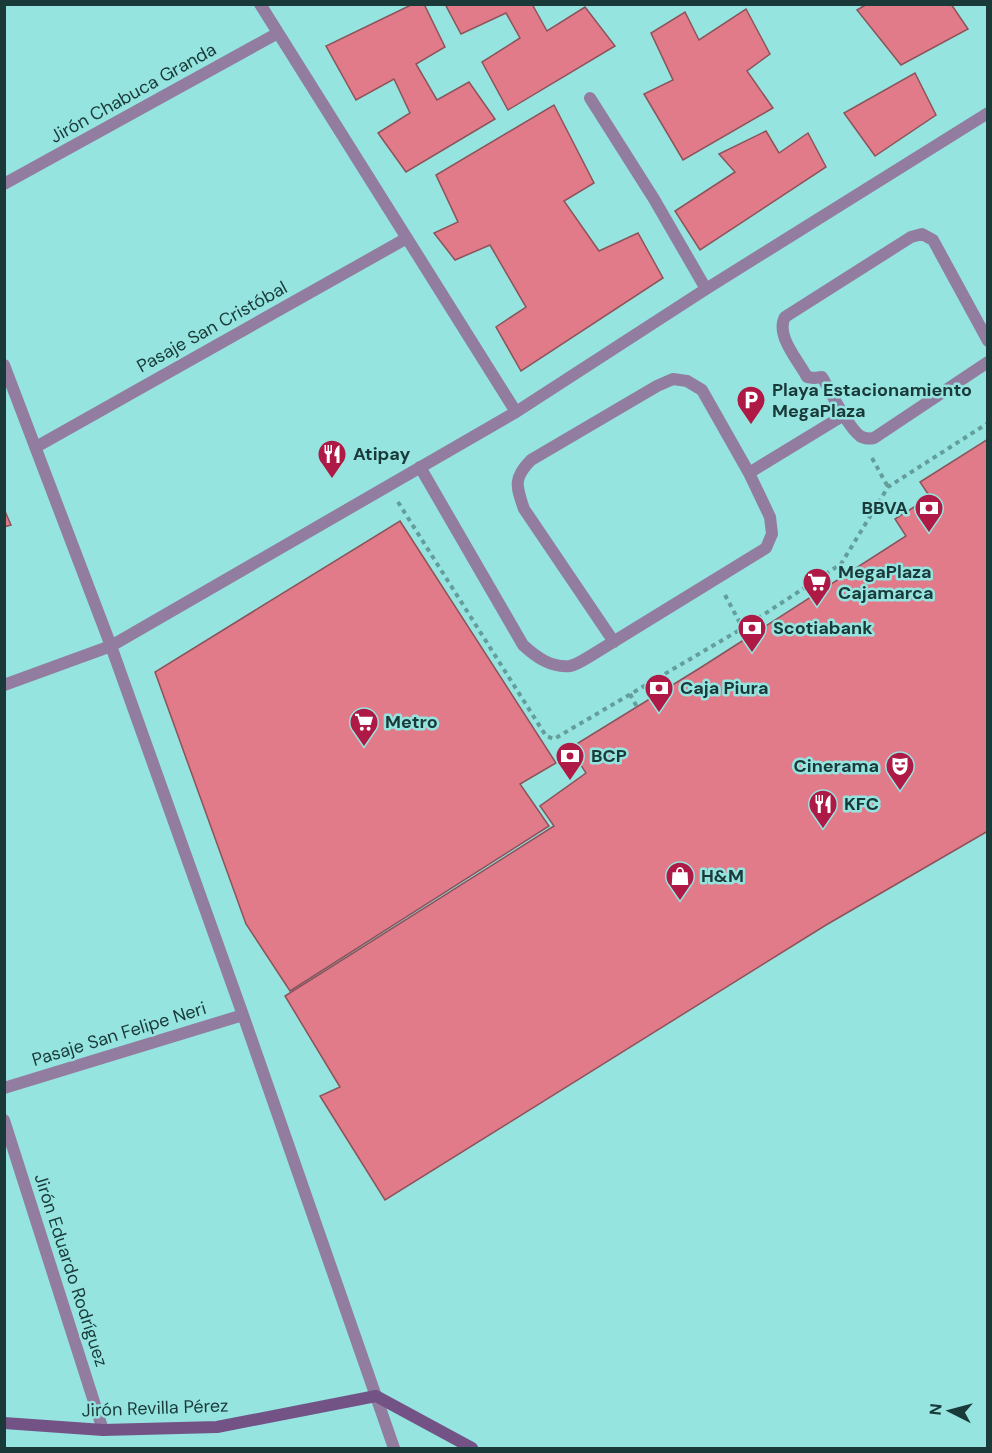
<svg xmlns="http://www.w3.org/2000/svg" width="992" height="1453" viewBox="0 0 992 1453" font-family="'DM Sans',sans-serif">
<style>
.building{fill:#e17b89;stroke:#8c535b;stroke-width:1.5}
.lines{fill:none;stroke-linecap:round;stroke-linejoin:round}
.path{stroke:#639e9b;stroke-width:4;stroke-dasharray:4.5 4.5;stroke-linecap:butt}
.lane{stroke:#927da0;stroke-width:12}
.street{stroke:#927da0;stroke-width:12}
.secondary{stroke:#735386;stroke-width:12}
.labels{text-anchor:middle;stroke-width:5;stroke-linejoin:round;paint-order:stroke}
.street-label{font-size:18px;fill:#193a38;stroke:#96e4e0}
.poi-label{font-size:18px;font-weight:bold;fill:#193a38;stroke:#96e4e0;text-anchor:start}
</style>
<rect width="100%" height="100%" fill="#96e4e0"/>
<path class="building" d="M413,4H424L445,47L416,64L437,100L469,82L495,119L406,172L378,133L410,113L394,79L356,100L326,46Z
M445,4H532L547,31L585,7L615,46L508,110L482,62L520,38L506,13L461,34Z
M867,4H951L968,29L901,65L857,10Z
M746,9L770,54L747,71L773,108L683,160L644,94L673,80L651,33L685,12L699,40Z
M915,73L936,115L875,156L844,113Z
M554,105L594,183L564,201L599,251L638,233L663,278L521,371L496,327L526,307L490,245L455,260L434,233L458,222L436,175Z
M766,131L779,153L808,133L826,167L700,250L675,211L735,172L719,154Z
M988,439V831L826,925L385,1200L320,1096L340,1087L285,996L554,826L540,806L586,773L570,748L700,668L906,536L895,519L930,497L920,482Z
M4,509L11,525L4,527Z
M400,521L556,763L520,784L549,826L290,991L246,924L155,672Z"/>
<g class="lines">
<path class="path" d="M872,458L888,487
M398,502L546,736L554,739L743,628L841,564L888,487L988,423
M725,595L748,638
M630,694L637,707"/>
<path class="lane" d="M988,341L933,240L922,234L911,237L785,317C775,335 798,360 807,377L814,378L822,377C831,392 847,426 860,436C865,439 869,439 874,438L988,362
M420,467L523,645C536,657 551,668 570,666C575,665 582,661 587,658L766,548L772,534L770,517L749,473L844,415
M614,642L524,509C516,486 513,478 531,460L657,386L673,379L687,381L702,390L749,473"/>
<path class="street" d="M260,4L516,412
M590,98L654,199L706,289
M4,184L278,33
M4,365L111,646L243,1015L394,1448
M36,447L407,238
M4,685L111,646L516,412L706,289L988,113
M4,1088L243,1015
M4,1120L103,1430"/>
<path class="secondary" d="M4,1423L103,1430L217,1427L376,1396L472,1448"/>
</g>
<defs>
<g id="parking-pin" transform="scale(1.5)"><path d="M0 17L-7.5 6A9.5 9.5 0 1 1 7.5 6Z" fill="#ae1a45" stroke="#96e4e0"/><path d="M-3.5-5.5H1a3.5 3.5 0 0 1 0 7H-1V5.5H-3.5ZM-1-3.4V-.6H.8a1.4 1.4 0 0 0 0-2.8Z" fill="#fff"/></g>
<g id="restaurant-pin" transform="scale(1.5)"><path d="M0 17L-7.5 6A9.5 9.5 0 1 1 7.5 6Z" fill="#ae1a45" stroke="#96e4e0"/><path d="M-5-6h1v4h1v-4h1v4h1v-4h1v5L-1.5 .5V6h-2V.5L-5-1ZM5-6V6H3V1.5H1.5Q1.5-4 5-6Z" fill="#fff"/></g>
<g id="bank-pin" transform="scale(1.5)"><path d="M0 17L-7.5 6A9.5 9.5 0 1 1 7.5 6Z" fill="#ae1a45" stroke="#96e4e0"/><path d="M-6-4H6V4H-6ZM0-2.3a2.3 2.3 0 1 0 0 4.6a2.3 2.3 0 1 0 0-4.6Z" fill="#fff"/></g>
<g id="supermarket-pin" transform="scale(1.5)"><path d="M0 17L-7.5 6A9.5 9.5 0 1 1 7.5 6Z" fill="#ae1a45" stroke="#96e4e0"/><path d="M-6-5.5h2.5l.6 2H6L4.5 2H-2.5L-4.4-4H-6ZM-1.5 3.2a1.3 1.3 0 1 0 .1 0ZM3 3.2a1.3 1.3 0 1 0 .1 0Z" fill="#fff"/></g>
<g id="theatre-pin" transform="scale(1.5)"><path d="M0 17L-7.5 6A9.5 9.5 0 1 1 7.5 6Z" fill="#ae1a45" stroke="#96e4e0"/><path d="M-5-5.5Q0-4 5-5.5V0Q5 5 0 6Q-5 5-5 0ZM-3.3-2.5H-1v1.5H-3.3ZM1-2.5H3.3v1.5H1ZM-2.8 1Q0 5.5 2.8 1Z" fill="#fff"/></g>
<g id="shop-pin" transform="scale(1.5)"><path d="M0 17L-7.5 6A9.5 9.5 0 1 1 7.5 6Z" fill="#ae1a45" stroke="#96e4e0"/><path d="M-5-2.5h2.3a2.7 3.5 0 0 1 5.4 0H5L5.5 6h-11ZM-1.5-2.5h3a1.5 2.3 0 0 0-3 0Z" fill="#fff"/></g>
</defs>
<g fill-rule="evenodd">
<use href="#parking-pin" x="751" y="400"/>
<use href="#restaurant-pin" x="332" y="454"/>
<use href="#bank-pin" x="929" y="508"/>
<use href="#supermarket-pin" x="817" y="582"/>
<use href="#bank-pin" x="752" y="628"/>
<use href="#bank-pin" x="659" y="688"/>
<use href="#supermarket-pin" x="364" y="722"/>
<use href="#bank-pin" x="570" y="756"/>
<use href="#theatre-pin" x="900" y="766"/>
<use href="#restaurant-pin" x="823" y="804"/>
<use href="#shop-pin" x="680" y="876"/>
</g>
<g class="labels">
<g class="street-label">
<text transform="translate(133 93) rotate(-29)" y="6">Jirón Chabuca Granda</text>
<text transform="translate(212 327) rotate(-29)" y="6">Pasaje San Cristóbal</text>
<text transform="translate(119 1034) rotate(-17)" y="6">Pasaje San Felipe Neri</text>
<text transform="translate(71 1270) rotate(72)" y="6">Jirón Eduardo Rodríguez</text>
<text transform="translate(155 1408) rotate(-2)" y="6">Jirón Revilla Pérez</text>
</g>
<g class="poi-label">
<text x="772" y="396">Playa Estacionamiento<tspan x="772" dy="21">MegaPlaza</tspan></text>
<text x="353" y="460">Atipay</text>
<text x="908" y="514" text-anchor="end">BBVA</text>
<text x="838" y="578">MegaPlaza<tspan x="838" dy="21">Cajamarca</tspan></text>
<text x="773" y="634">Scotiabank</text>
<text x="680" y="694">Caja Piura</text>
<text x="385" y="728">Metro</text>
<text x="591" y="762">BCP</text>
<text x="879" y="772" text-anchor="end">Cinerama</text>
<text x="844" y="810">KFC</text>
<text x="701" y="882">H&amp;M</text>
</g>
</g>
<rect width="992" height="1453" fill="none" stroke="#193a38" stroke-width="12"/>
<g transform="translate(950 1411) rotate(276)" stroke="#96e4e0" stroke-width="4.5" paint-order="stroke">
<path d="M0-4.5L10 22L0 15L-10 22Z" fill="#193a38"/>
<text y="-9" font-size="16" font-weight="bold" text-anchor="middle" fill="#193a38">N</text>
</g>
</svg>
